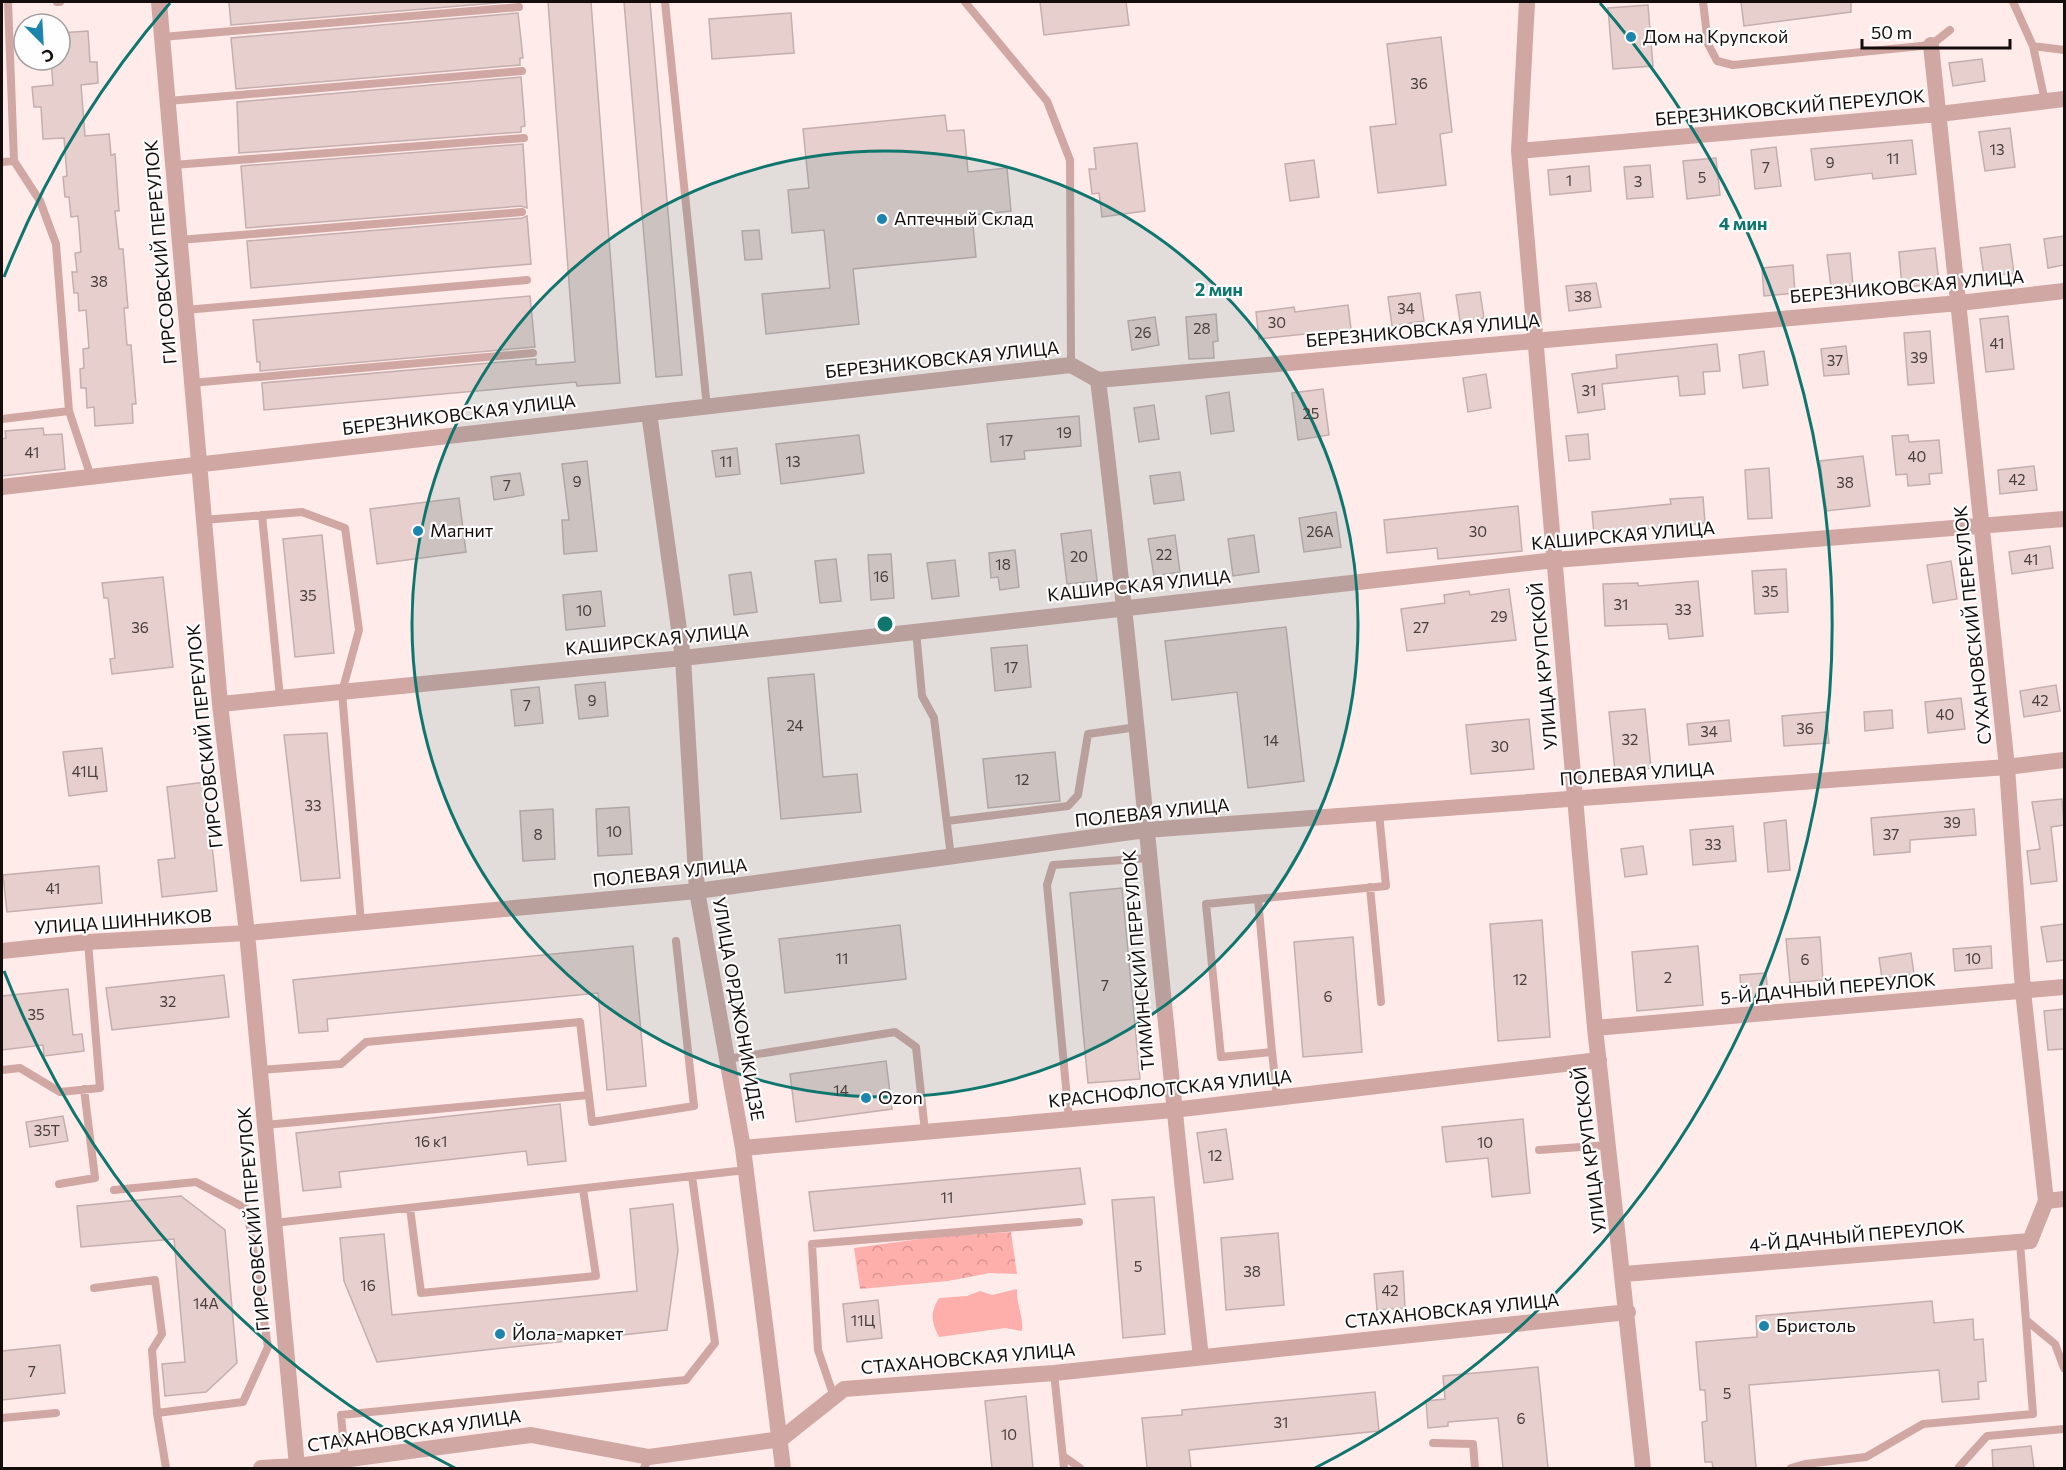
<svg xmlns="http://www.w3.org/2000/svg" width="2066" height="1470" viewBox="0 0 2066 1470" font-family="Commissioner,sans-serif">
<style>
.grass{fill:#feaeab}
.forest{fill:url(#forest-crowns)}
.building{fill:#e6cfcd;stroke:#c5aead;stroke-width:1.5}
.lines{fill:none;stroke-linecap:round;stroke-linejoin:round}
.lane{stroke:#d1a7a4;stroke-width:8}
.street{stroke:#d1a7a4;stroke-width:16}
.ring{fill:none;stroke:#0f766e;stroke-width:3}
.poi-dot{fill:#1c84ad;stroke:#fefefe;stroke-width:2}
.labels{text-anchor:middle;stroke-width:4.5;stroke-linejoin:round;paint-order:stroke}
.number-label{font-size:15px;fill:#483e3c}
.poi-label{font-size:18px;fill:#140d0c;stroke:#fefefe;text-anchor:start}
.street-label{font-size:18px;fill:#140d0c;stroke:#fefefe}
.centre{fill:#0f766e;stroke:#fefefe;stroke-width:3}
.ring-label{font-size:18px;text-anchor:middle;font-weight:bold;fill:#0f766e;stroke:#fefefe;stroke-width:4.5;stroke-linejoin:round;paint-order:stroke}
</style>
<defs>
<pattern id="forest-crowns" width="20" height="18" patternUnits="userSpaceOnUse" patternTransform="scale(1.5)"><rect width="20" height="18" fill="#feaeab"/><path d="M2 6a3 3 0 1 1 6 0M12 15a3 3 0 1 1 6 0" fill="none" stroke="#d99492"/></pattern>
</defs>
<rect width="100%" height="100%" fill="#ffebea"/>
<path class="grass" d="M1017,1289C1016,1304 1024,1317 1022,1331L1005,1328L939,1337C931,1321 930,1313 939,1298L967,1296L980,1291L992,1295Z"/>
<path class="forest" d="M1011,1232L1017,1274L990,1273L948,1281L860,1289L854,1248L935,1237Z"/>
<path class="building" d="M229,2H508L231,25Z
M548,2H591L620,383L577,386L576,382L264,410L262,383L536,359V365L575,362Z
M624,2H650L682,375L656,377Z
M1040,2H1126L1129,25L1044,35Z
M1741,2H1851V12L1744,26Z
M1648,5L1653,66L1613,69L1608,8Z
M518,13L523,58H520V65L236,89L231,38Z
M791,13L794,53L712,59L709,19Z
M88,31L90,62H97L98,83L81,85L85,136L109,134L111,155L115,154L119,211H115L119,249H123L128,308H124L127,345H131L136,404H132L133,423L95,426L94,407L87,408L86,388H81L80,369L84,368L83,349L89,348L86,310L79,311L78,293H74L72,272H77L75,253L81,252L78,216L71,217L69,197H65L63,177L67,176L64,138L43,139L41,107H34L32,87L53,85L51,60H60V33Z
M1441,37L1452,132L1440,134L1446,185L1378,193L1370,127L1396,124L1387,44Z
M1982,59L1985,81L1953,86L1949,63Z
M521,77L525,126L521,127V132L239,153L237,102Z
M945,115L947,131L964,130L968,172L1007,168L1011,211L972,215L976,257L853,269L859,324L766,334L762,294L830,288L824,230L792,233L788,190L809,188L803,129Z
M2010,128L2015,167L1985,171L1979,132Z
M1912,140L1916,174L1873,179L1872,173L1815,180L1811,149Z
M1137,143L1145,211L1102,217L1099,193L1092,194L1089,169H1096L1094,148Z
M523,144L527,208L521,206L246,228L241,166Z
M1776,147L1781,186L1755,189L1751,150Z
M1716,158L1720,195L1687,199L1683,161Z
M1314,160L1319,197L1290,201L1285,164Z
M1650,165L1653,197L1627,199L1624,167Z
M1589,166L1591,191L1550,195L1548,170Z
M527,216L531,264L251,288L247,241L523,218Z
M759,230L762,259L745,260L742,231Z
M2064,236V265L2048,268L2044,239Z
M2010,244L2014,273L1984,277L1980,248Z
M1935,248L1939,283L1902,288L1899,252Z
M1850,253L1853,285L1831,287L1827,255Z
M1793,265L1795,293L1764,296L1762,268Z
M1596,283L1601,307L1569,311L1566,286Z
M1480,292L1484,318L1460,321L1456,295Z
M1420,293L1424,321L1392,326L1388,297Z
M530,296L535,347L260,371V362H257L253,320Z
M1348,305L1351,329L1259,339L1256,312L1294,307L1295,312Z
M1216,314L1218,341L1213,342L1214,358L1189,359L1186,317Z
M2008,316L2014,369L1986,372L1980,319Z
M1155,317L1159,345L1132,350L1128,321Z
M1930,331L1934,383L1908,385L1904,333Z
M1717,344L1720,371L1703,372L1705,394L1680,396L1678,376L1602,384L1605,409L1578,413L1572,374L1617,368L1616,355Z
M1846,346L1849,374L1824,376L1821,349Z
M1764,351L1768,385L1743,388L1739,355Z
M1486,374L1491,408L1468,412L1463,378Z
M1323,389L1329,435L1298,440L1292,393Z
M1229,392L1234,431L1211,434L1206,396Z
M1154,405L1159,439L1139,442L1134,408Z
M1079,416L1081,446L1024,451L1025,459L991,462L987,424Z
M43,428L44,435L62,434L65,469L2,476V439L6,438L5,431Z
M1588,434L1590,459L1569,461L1566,436Z
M859,435L864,473L781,484L776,444Z
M1908,435L1909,442L1939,440L1942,473L1929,474L1930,484L1908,486L1907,474L1896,475L1892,436Z
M737,448L740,474L716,477L712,451Z
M1863,456L1870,506L1826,511L1820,461Z
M587,461L597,551L564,554L562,520H569L562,464Z
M2034,466L2037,490L2000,494L1998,470Z
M1769,468L1772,518L1748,519L1745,470Z
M1180,472L1184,500L1154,504L1150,476Z
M520,473L524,495L494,500L491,477Z
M1703,497L1705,523L1594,534L1592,512L1671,504L1670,499Z
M459,498L466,552L377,564L370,509Z
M1518,506L1522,551L1438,559L1437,548L1387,553L1384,520Z
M1336,512L1341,547L1304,552L1299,518Z
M1091,530L1097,581L1067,584L1061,534Z
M322,535L334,653L295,657L283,539Z
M1175,535L1180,572L1154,576L1148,539Z
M1254,535L1259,572L1233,576L1228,539Z
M2050,546L2053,568L2012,574L2009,552Z
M1015,550L1019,587L1000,590L998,577L991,578L989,553Z
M891,554L894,598L871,600L868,555Z
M836,559L841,601L820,603L815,561Z
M955,560L959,596L932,599L927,563Z
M1951,561L1957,599L1933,603L1927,565Z
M1786,569L1788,612L1755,614L1752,571Z
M751,572L757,612L734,615L729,575Z
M163,577L173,667L112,674L110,659L115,658L108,598H104L102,583Z
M1698,581L1703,636L1669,639L1667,624L1605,626L1603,584L1638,583V586Z
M1509,589L1516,640L1407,651L1401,609L1445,603L1444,595L1469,591L1470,595Z
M601,591L605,626L566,630L563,595Z
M1286,627L1304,781L1248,788L1237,692L1172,700L1165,641Z
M1027,645L1031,687L995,691L991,648Z
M814,674L823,777L857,774L861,812L781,819L768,678Z
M605,682L608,716L579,719L575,685Z
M2056,685L2060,711L2024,717L2020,691Z
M539,687L543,723L515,726L511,690Z
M1961,698L1965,729L1928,733L1925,702Z
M1645,709L1651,768L1615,771L1609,712Z
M1892,710L1893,728L1865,731L1864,712Z
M1826,712L1829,743L1784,746L1782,716Z
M1529,719L1534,769L1471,774L1466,725Z
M1729,720L1731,741L1689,745L1687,724Z
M327,733L340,878L301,881L284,735Z
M102,748L107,791L69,796L63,752Z
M1055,752L1060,801L988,808L983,759Z
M205,782L217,891L162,897L158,860L175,858L167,787Z
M2062,799L2064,825L2051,827L2057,881L2031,884L2027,851L2040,849L2032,802Z
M629,807L632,854L598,856L596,809Z
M553,809L555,859L523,861L520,811Z
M1974,809L1976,835L1910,840V852L1874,855L1871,818Z
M1786,820L1790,870L1768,872L1764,823Z
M1733,826L1736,861L1693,865L1690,830Z
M1643,846L1647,874L1625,877L1621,849Z
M99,866L102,903L7,912L3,875Z
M1122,888L1140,1079L1088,1083L1070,893Z
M1542,920L1550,1037L1498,1041L1490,924Z
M2064,924V960L2047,962L2041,927Z
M900,925L906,979L785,993L779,939Z
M1353,937L1362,1052L1303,1057L1294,942Z
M1820,937L1823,980L1790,983L1786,939Z
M633,946L646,1086L607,1090L598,993L327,1019L328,1031L299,1033L293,980Z
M1698,946L1703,1005L1637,1011L1632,952Z
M1991,946L1992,968L1955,971L1953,949Z
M1911,953L1914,974L1882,978L1879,958Z
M1766,973L1768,999L1742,1002L1740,975Z
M224,975L229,1017L112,1030L106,988Z
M68,989L73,1035L82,1034L84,1051L44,1056L43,1045L2,1050V996Z
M2064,1009V1049L2048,1050L2044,1011Z
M886,1061L892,1109L796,1122L790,1074Z
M560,1104L566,1161L528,1165L526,1151L339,1172L341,1187L303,1191L296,1133Z
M63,1116L68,1141L30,1147L26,1122Z
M1523,1119L1530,1193L1492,1197L1488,1158L1446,1162L1442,1127Z
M1226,1129L1233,1179L1204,1183L1197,1133Z
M1080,1168L1085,1204L814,1231L809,1192Z
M181,1196L225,1230L237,1363L206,1392L165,1396L162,1364L185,1362L174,1239L81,1247L77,1206Z
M1154,1197L1165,1334L1123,1338L1112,1200Z
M673,1204L678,1250L667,1330L377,1362L344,1281L340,1238L384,1234L392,1315L637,1291L630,1209Z
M1278,1233L1284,1305L1226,1310L1221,1238Z
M1403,1271L1405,1308L1377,1310L1374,1274Z
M878,1300L882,1338L847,1342L843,1304Z
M1932,1301L1934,1323L1973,1319L1974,1340L1983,1339L1986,1381L1978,1382L1979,1399L1942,1402L1939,1370L1749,1385L1756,1468H1713L1712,1462H1705L1702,1422L1707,1421L1705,1390H1700L1696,1342L1757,1337L1756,1316Z
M60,1345L65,1393L2,1400V1351Z
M1538,1367L1548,1468H1503L1498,1418L1448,1422V1426L1428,1428L1426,1401L1445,1399L1443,1376Z
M1375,1392L1379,1431L1189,1450L1191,1468H1147L1142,1418L1182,1415V1410Z
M1026,1396L1033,1468H992L985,1401Z
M2031,1446L2034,1468H1993L1992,1450Z"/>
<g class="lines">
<path class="lane" d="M57,2H60
M665,2L707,407
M965,2L1047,101L1070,160L1071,365
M1703,2L1708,44L1717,61L1733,65L1931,45L1950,30
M2013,2L2033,46L2064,50
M162,37L519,7
M2033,46L2045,101
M168,101L522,71
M2,162L14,161L8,2
M173,165L524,138
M179,240L522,212
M185,310L527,280
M191,383L533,353
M69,411L91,477
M2,419L69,411L56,244L40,201L14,161
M262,515L280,698
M203,520L302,512L345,528L359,630L342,692L361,923
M916,631L922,696L934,718L951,857
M947,821L1068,806L1078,795L1088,734L1137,727
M1370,887L1381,1002
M1258,899L1272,1052
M727,1059L895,1032L916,1047L925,1132
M2,1070L20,1068L60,1092L100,1088L88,942
M260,1070L341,1064L366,1042L580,1022L592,1122L694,1106L676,941
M1277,1097L1272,1052L1221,1057L1206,904L1386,886L1379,813
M1069,1119L1047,885L1053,865L1149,858
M265,1125L589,1095
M1539,1150L1609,1145
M59,1184L95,1178L84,1089
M114,1190L196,1182L247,1209L268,1347L243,1402L157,1413L166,1468
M410,1208L421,1293L596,1276L583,1189
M274,1223L746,1170
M94,1288L155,1280L162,1334L152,1350L157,1413
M2026,1320L2055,1344L2064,1368
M1054,1373L1064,1468
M834,1397L818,1350L812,1244L1079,1222
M2,1418L56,1413
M1433,1443L1473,1444L1475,1468
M1063,1456L1080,1468
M345,1459L341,1415L686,1380L715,1343L692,1176
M1959,1467L1987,1436L2064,1429
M644,1468L649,1457
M1791,1468L1805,1464L1866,1457L1923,1424L2033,1414L2020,1242"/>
<path class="street" d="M159,2L220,704L247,933L297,1466
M1527,2L1519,151L1595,1028L1643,1468
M1931,45L2007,767L2023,991L2046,1201
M1519,151L1939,114L2064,99
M1098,380C1138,705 1164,1032 1201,1357
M649,413L683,658L697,891L743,1148L783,1468
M2,487L1071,365L1098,380L1959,303L2064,291
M220,704L683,658L1555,560L2064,519
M2,951L88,942L247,933L697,891L1146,830L2007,767L2064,760
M1595,1028L2064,987
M743,1148L1173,1110L1599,1060
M1624,1274L2030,1241L2046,1201L2064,1199
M261,1468L297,1466L531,1435L649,1457L781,1439L844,1389L1054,1373L1628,1312"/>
</g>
<circle cx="885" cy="624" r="473" fill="#0f766e" fill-opacity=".12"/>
<g class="ring">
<circle cx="885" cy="624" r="473"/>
<path d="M455 1468A947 947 0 0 1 4 971M4 277A947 947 0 0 1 170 3M1600 3A947 947 0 0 1 1315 1468"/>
</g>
<g class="poi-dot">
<circle cx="1631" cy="37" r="6"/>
<circle cx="882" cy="219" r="6"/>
<circle cx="418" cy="531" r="6"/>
<circle cx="866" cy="1098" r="6"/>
<circle cx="1764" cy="1326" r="6"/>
<circle cx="500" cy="1334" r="6"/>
</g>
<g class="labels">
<g class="number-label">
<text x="1419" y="89">36</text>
<text x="1997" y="155">13</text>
<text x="1893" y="164">11</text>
<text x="1830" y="168">9</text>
<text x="1766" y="173">7</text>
<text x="1702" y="183">5</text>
<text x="1569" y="186">1</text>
<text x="1638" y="187">3</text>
<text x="99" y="287">38</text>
<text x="1583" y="302">38</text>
<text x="1406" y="314">34</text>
<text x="1277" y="328">30</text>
<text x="1202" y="334">28</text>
<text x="1143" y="338">26</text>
<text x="1997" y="349">41</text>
<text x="1919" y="363">39</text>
<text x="1835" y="366">37</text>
<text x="1589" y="396">31</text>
<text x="1311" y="419">25</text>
<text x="1064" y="438">19</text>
<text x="1006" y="446">17</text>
<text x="32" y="458">41</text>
<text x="1917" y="462">40</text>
<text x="726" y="467">11</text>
<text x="793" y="467">13</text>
<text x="2017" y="485">42</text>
<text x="577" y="487">9</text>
<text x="1845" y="488">38</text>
<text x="507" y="491">7</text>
<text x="1320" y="537">26А</text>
<text x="1478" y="537">30</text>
<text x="1164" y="560">22</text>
<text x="1079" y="562">20</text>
<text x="2031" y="565">41</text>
<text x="1003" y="570">18</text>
<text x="881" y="582">16</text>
<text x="1770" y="597">35</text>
<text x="308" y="601">35</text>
<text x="1621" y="610">31</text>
<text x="1683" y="615">33</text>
<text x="584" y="616">10</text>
<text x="1499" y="622">29</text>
<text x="140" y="633">36</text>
<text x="1421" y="633">27</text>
<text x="1011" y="673">17</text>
<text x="592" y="706">9</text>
<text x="2040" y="706">42</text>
<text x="527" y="711">7</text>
<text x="1945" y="720">40</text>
<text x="795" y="731">24</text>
<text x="1805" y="734">36</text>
<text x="1709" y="737">34</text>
<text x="1630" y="745">32</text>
<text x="1271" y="746">14</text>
<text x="1500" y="752">30</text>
<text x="85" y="777">41Ц</text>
<text x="1022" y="785">12</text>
<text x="313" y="811">33</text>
<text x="1952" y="828">39</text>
<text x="614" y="837">10</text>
<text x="538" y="840">8</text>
<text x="1891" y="840">37</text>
<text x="1713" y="850">33</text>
<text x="53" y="894">41</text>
<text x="842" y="964">11</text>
<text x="1973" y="964">10</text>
<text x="1805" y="965">6</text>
<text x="1668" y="983">2</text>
<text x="1520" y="985">12</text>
<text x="1105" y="991">7</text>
<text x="1328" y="1002">6</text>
<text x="168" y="1007">32</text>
<text x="36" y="1020">35</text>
<text x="841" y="1096">14</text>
<text x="47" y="1136">35Т</text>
<text x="431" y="1147">16 к1</text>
<text x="1485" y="1148">10</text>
<text x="1215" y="1161">12</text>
<text x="947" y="1203">11</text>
<text x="1138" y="1272">5</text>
<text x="1252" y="1277">38</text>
<text x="368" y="1291">16</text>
<text x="1390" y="1296">42</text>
<text x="206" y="1309">14А</text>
<text x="863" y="1326">11Ц</text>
<text x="32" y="1377">7</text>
<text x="1727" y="1399">5</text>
<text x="1521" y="1424">6</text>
<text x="1281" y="1428">31</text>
<text x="1009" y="1440">10</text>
</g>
<g class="poi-label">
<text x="1643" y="43">Дом на Крупской</text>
<text x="894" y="225">Аптечный Склад</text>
<text x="430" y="537">Магнит</text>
<text x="878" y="1104">Ozon</text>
<text x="1776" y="1332">Бристоль</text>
<text x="512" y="1340">Йола-маркет</text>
</g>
<g class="street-label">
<text transform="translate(1790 108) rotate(-5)" y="6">БЕРЕЗНИКОВСКИЙ ПЕРЕУЛОК</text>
<text transform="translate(161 252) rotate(-95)" y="6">ГИРСОВСКИЙ ПЕРЕУЛОК</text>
<text transform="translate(1907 287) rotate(-5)" y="6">БЕРЕЗНИКОВСКАЯ УЛИЦА</text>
<text transform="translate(1423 331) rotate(-5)" y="6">БЕРЕЗНИКОВСКАЯ УЛИЦА</text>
<text transform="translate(942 360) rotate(-6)" y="6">БЕРЕЗНИКОВСКАЯ УЛИЦА</text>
<text transform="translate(459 415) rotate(-7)" y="6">БЕРЕЗНИКОВСКАЯ УЛИЦА</text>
<text transform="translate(1623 536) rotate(-5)" y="6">КАШИРСКАЯ УЛИЦА</text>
<text transform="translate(1139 586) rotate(-6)" y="6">КАШИРСКАЯ УЛИЦА</text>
<text transform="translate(1973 625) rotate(-96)" y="6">СУХАНОВСКИЙ ПЕРЕУЛОК</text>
<text transform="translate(657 640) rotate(-6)" y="6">КАШИРСКАЯ УЛИЦА</text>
<text transform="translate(1544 666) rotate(-95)" y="6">УЛИЦА КРУПСКОЙ</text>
<text transform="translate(205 736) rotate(-96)" y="6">ГИРСОВСКИЙ ПЕРЕУЛОК</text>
<text transform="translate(1637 774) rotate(-4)" y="6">ПОЛЕВАЯ УЛИЦА</text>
<text transform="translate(1152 813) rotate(-6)" y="6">ПОЛЕВАЯ УЛИЦА</text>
<text transform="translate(670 873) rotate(-6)" y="6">ПОЛЕВАЯ УЛИЦА</text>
<text transform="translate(123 922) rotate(-4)" y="6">УЛИЦА ШИННИКОВ</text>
<text transform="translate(1139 960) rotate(-95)" y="6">ТИМИНСКИЙ ПЕРЕУЛОК</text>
<text transform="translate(1828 989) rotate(-5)" y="6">5-Й ДАЧНЫЙ ПЕРЕУЛОК</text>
<text transform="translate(738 1009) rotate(80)" y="6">УЛИЦА ОРДЖОНИКИДЗЕ</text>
<text transform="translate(1170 1089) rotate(-6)" y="6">КРАСНОФЛОТСКАЯ УЛИЦА</text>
<text transform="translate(1590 1150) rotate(-97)" y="6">УЛИЦА КРУПСКОЙ</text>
<text transform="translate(254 1219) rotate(-95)" y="6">ГИРСОВСКИЙ ПЕРЕУЛОК</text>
<text transform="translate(1857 1236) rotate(-5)" y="6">4-Й ДАЧНЫЙ ПЕРЕУЛОК</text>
<text transform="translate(1452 1311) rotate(-6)" y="6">СТАХАНОВСКАЯ УЛИЦА</text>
<text transform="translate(968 1359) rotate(-5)" y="6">СТАХАНОВСКАЯ УЛИЦА</text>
<text transform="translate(414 1431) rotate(-8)" y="6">СТАХАНОВСКАЯ УЛИЦА</text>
</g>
</g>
<circle cx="885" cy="624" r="9" class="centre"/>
<g class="ring-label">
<text x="1743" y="230">4 мин</text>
<text x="1219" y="296">2 мин</text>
</g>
<rect width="2066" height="1470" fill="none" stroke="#140d0c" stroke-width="6"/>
<g transform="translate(42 42) rotate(156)"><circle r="28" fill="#fefefe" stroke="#a09e9d" stroke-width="1.5"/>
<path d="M0-4.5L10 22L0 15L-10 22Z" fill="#1c84ad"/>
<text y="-9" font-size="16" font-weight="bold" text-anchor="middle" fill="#140d0c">С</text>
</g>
<path d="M1862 39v9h148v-9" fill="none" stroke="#140d0c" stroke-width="3"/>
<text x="1871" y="39" font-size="18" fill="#140d0c" stroke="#fefefe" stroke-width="4.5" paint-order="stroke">50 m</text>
</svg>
